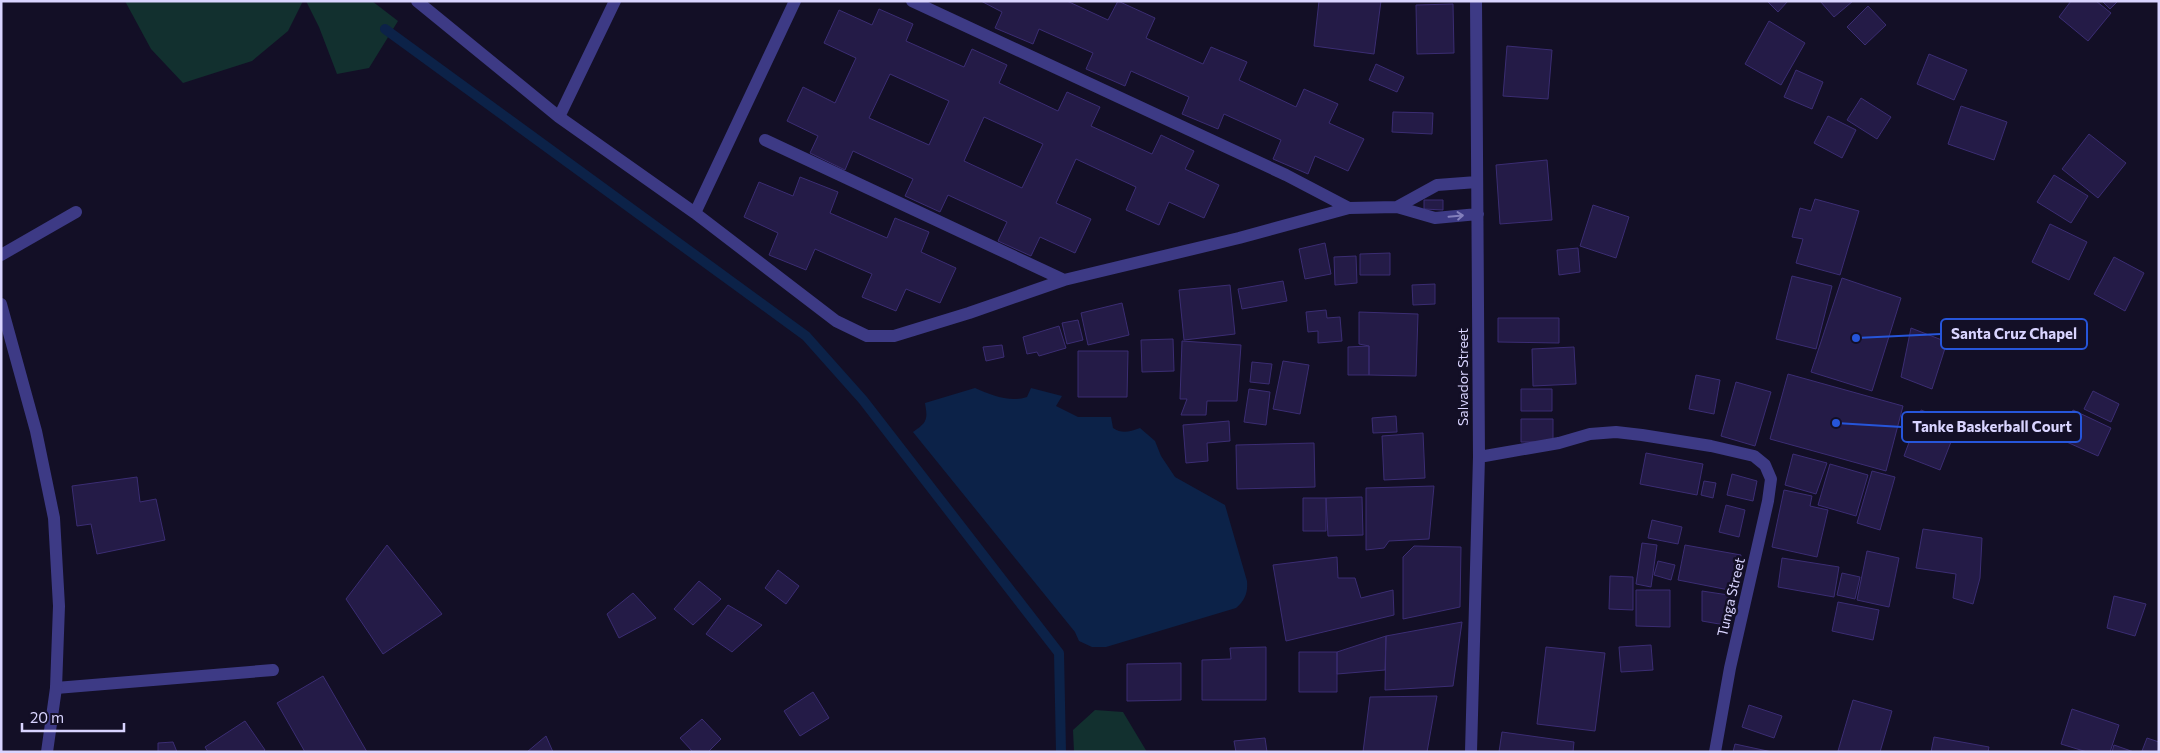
<svg xmlns="http://www.w3.org/2000/svg" width="2160" height="753" viewBox="0 0 2160 753" font-family="Commissioner,sans-serif">
<style>
.green{fill:#12302f}
.water{fill:#0c2248}
.lines{fill:none;stroke-linecap:round;stroke-linejoin:round}
.stream{stroke:#0c2248;stroke-width:10}
.building{fill:#241b47;stroke:#3b2d73;fill-rule:evenodd}
.service{stroke:#3d3a85;stroke-width:12}
.minor{stroke:#3d3a85;stroke-width:12}
.oneway{stroke:#837fbc}
.labels{text-anchor:middle;stroke-width:5;stroke-linejoin:round;paint-order:stroke}
.street-label{font-size:14px;fill:#d9d4ff;stroke:#130f26}
.leader{fill:none;stroke:#2655da;stroke-width:2}
.callout-dot{fill:#2655da;stroke:#130f26;stroke-width:2}
.callout{fill:#130f26;stroke:#2655da;stroke-width:2}
.callout-label{font-size:15px;text-anchor:middle;font-weight:bold;fill:#d9d4ff}
</style>
<rect width="100%" height="100%" fill="#130f26"/>
<path class="green" d="M125,1H303L288,31L252,61L183,83L151,49Z
M306,1H372L398,21L369,68L337,74L319,27Z
M1095,710L1123,712L1147,752H1074L1073,730Z"/>
<path class="water" d="M975,388C991,395 1010,403 1027,397L1031,388L1062,396L1056,406L1078,417H1111L1113,428C1122,434 1129,432 1140,428L1155,441L1161,456L1175,477L1225,505L1247,581C1248,593 1245,600 1236,608L1106,647H1092L1079,641L1075,632L913,432C927,422 928,420 925,403Z"/>
<g class="lines">
<path class="stream" d="M385,29L806,336L863,400L1059,653L1061,752"/>
</g>
<path class="building" d="M981,1H1067L1108,20L1118,1L1155,18L1146,38L1203,64L1211,47L1247,62L1239,80L1296,107L1304,89L1338,104L1329,123L1364,139L1348,171L1315,156L1308,174L1273,159L1281,140L1224,114L1218,129L1182,114L1189,97L1131,71L1125,86L1086,69L1093,53L1039,29L1033,44L995,28L1002,12Z
M1319,1H1381L1374,54L1314,46Z
M1767,1H1788L1778,12Z
M1820,1H1853L1834,17Z
M2071,1H2096L2111,13L2088,41L2059,17Z
M2102,1H2118L2110,9Z
M1453,4L1454,53L1417,54L1416,5Z
M1868,6L1886,25L1865,45L1847,27Z
M879,9L913,24L906,41L964,67L972,49L1007,65L999,83L1058,111L1067,92L1100,107L1091,126L1152,154L1161,135L1194,151L1185,169L1219,185L1204,218L1169,202L1159,225L1126,210L1136,187L1076,159L1056,203L1091,219L1075,253L1040,237L1031,256L998,241L1007,222L948,195L940,212L905,196L913,179L853,151L845,170L810,153L818,136L787,121L803,87L835,103L856,58L824,43L839,10L872,25ZM890,74L949,101L929,145L869,118ZM984,117L1043,144L1022,188L964,161Z
M1769,21L1805,43L1781,85L1745,64Z
M1507,46L1552,50L1548,99L1503,96Z
M1929,54L1967,70L1954,100L1917,84Z
M1376,64L1404,77L1397,92L1369,80Z
M1796,70L1823,82L1812,109L1784,97Z
M1861,98L1891,117L1877,139L1847,120Z
M1961,106L2007,122L1994,160L1948,144Z
M1393,112L1433,113L1432,134L1392,132Z
M1828,116L1856,130L1842,158L1814,143Z
M2089,134L2126,163L2098,198L2062,169Z
M1547,160L1552,220L1500,224L1496,165Z
M2054,175L2088,196L2071,223L2037,202Z
M800,177L838,192L830,213L887,238L895,218L929,232L921,252L956,268L940,303L906,289L896,311L862,297L872,274L815,249L806,270L769,255L778,233L744,217L759,182L793,196Z
M1815,199L1859,211L1840,275L1796,263L1803,239L1792,237L1800,208L1811,211Z
M1424,200H1443V210L1424,209Z
M1593,205L1629,217L1616,258L1580,246Z
M2050,224L2087,242L2069,280L2032,262Z
M1325,243L1331,274L1305,279L1299,249Z
M1578,248L1580,272L1559,275L1557,250Z
M1390,253V275H1360V254Z
M1356,256L1357,283L1335,285L1334,257Z
M2114,257L2144,273L2125,311L2094,294Z
M1792,276L1832,286L1816,349L1776,339Z
M1842,278L1901,298L1872,391L1811,372Z
M1283,281L1287,301L1242,309L1238,289Z
M1435,284V304L1413,305L1412,285Z
M1230,285L1235,334L1184,340L1179,290Z
M1122,303L1129,335L1088,345L1081,313Z
M1326,310L1327,318L1340,317L1342,341L1318,343V331L1308,332L1306,312Z
M1359,312L1418,314L1416,376L1369,375V346L1359,344Z
M1498,318H1559V343L1498,342Z
M1078,320L1083,340L1067,344L1062,323Z
M1059,326L1066,348L1039,356L1037,352L1027,354L1023,337Z
M1911,328L1947,342L1932,389L1901,377Z
M1173,339L1174,371L1142,372L1141,340Z
M1182,341L1241,345L1237,401H1207L1206,415H1181L1187,399H1180Z
M1002,345L1004,357L986,361L983,347Z
M1369,346V375H1348V347Z
M1574,347L1576,384L1533,386L1532,349Z
M1078,351H1128L1127,397H1078Z
M1283,361L1309,365L1300,414L1273,409Z
M1252,362L1272,364L1269,384L1250,382Z
M1788,374L1903,406L1886,471L1770,439Z
M1696,375L1720,380L1714,414L1689,409Z
M1736,382L1771,392L1755,446L1721,436Z
M1249,389L1270,392L1266,425L1244,422Z
M1521,389H1552V411H1521Z
M2093,391L2119,404L2111,422L2084,409Z
M1921,410L1958,424L1940,470L1904,456Z
M2073,410L2111,428L2098,456L2060,439Z
M1396,416L1397,432L1373,433L1372,418Z
M1521,419H1553V442H1521Z
M1229,421L1230,441L1207,443L1208,461L1186,463L1183,425Z
M1423,433L1425,478L1384,480L1382,436Z
M1314,443L1315,487L1237,489L1236,445Z
M1646,453L1703,464L1697,495L1640,484Z
M1793,454L1827,463L1816,494L1785,485Z
M1830,464L1868,475L1856,516L1818,505Z
M1872,471L1895,477L1880,530L1857,523Z
M1732,474L1757,481L1753,501L1727,495Z
M137,477L140,502L156,499L165,540L97,554L91,524L77,526L72,486Z
M1704,481L1716,483L1713,498L1701,495Z
M1434,486L1429,539L1389,541L1384,548L1366,550V488Z
M1784,490L1812,496L1810,506L1828,510L1817,557L1772,547Z
M1362,497L1363,535L1328,536L1326,498Z
M1303,498H1326V531H1303Z
M1726,505L1745,510L1739,537L1719,532Z
M1652,520L1682,527L1678,544L1648,538Z
M1923,529L1982,538L1980,578L1973,604L1953,598L1956,574L1916,568Z
M1642,543L1657,545L1651,587L1636,584Z
M387,545L442,614L383,654L346,599Z
M1685,545L1741,555L1734,591L1678,580Z
M1414,546L1461,547L1460,607L1403,619V557Z
M1867,551L1899,558L1889,607L1857,600Z
M1337,557L1338,578H1355L1361,598L1393,590L1394,615L1286,641L1273,565Z
M1782,558L1839,567L1834,597L1778,587Z
M1658,561L1675,565L1671,580L1654,575Z
M778,570L799,586L786,604L765,588Z
M1842,573L1860,577L1855,599L1837,595Z
M1610,576L1633,577V610L1609,609Z
M699,581L721,599L693,625L674,609Z
M1636,590H1670V627L1636,626Z
M1702,591L1735,596L1725,625L1702,621Z
M633,593L656,618L619,638L607,614Z
M2114,596L2146,604L2135,636L2107,628Z
M1838,602L1879,610L1873,640L1832,631Z
M728,605L762,625L732,652L706,634Z
M1462,622L1453,686L1385,690L1386,636Z
M1386,636L1385,670L1337,674V652Z
M1651,645L1653,670L1621,672L1619,647Z
M1266,647V700H1202V660L1231,659L1230,648Z
M1546,647L1605,653L1595,731L1537,724Z
M1299,652H1337V692H1299Z
M1181,663V700L1127,701V664Z
M323,676L367,752H305L277,703Z
M813,692L829,718L800,736L784,711Z
M1437,696L1427,752H1363L1370,697Z
M1853,700L1892,711L1880,752L1838,751Z
M1749,705L1782,716L1774,738L1742,727Z
M2072,709L2119,725L2110,752H2087L2061,744Z
M702,719L721,739L708,752H693L680,738Z
M245,721L265,750L263,752H208L205,747Z
M1502,732L1574,742L1573,752H1499Z
M546,736L553,752H527Z
M1934,737L1989,747L1988,752H1931Z
M1265,738L1267,752H1236L1234,741Z
M2147,738L2159,742L2158,752L2142,751Z
M173,742L177,752H158V743Z
M1735,744L1772,752H1733Z
M2114,745L2134,752H2112Z"/>
<g class="lines">
<path class="service" d="M1,255L76,212
M56,688L273,670"/>
<path class="minor" d="M417,1L559,117L695,213L836,321L867,336H894L969,313L1064,280L1239,238L1349,208
M912,1L1286,175L1349,208L1397,207L1435,218L1478,214
M559,117L615,1
M765,140L1064,280
M1397,207L1437,185L1477,182
M695,213L795,1
M1,304L36,431L54,518L59,606L56,688L47,752
M1479,457L1559,443L1590,434L1616,432L1642,435L1711,446L1754,456L1765,465L1771,479L1768,501L1730,668L1715,752
M1471,752L1479,457L1476,1"/>
</g>
<defs><path id="oneway-shaft" d="M-6 0H5M1.5-3L5.5 0L1.5 3" fill="none" stroke-width="1.6" stroke-linecap="round" stroke-linejoin="round" transform="scale(1.25)"/></defs>
<use class="oneway" href="#oneway-shaft" transform="translate(1456 216) rotate(-5)"/>
<g class="labels">
<g class="street-label">
<text transform="translate(1463 377) rotate(-90)" y="5">Salvador Street</text>
<text transform="translate(1731 597) rotate(-77)" y="5">Tunga Street</text>
</g>
</g>
<path class="leader" d="M1856 338L1941 334M1836 423L1902 427"/>
<g class="callout-dot">
<circle cx="1856" cy="338" r="5"/>
<circle cx="1836" cy="423" r="5"/>
</g>
<g class="callout">
<rect x="1941" y="319" width="146" height="30" rx="5"/>
<rect x="1902" y="412" width="179" height="30" rx="5"/>
</g>
<g class="callout-label">
<text x="2014" y="339">Santa Cruz Chapel</text>
<text x="1992" y="432">Tanke Baskerball Court</text>
</g>
<rect width="2160" height="753" fill="none" stroke="#d9d4ff" stroke-width="5"/>
<path d="M22 723v8h102v-8" fill="none" stroke="#d9d4ff" stroke-width="2.5"/>
<text x="30" y="723" font-size="15" fill="#d9d4ff" stroke="#130f26" stroke-width="4" paint-order="stroke">20 m</text>
</svg>
